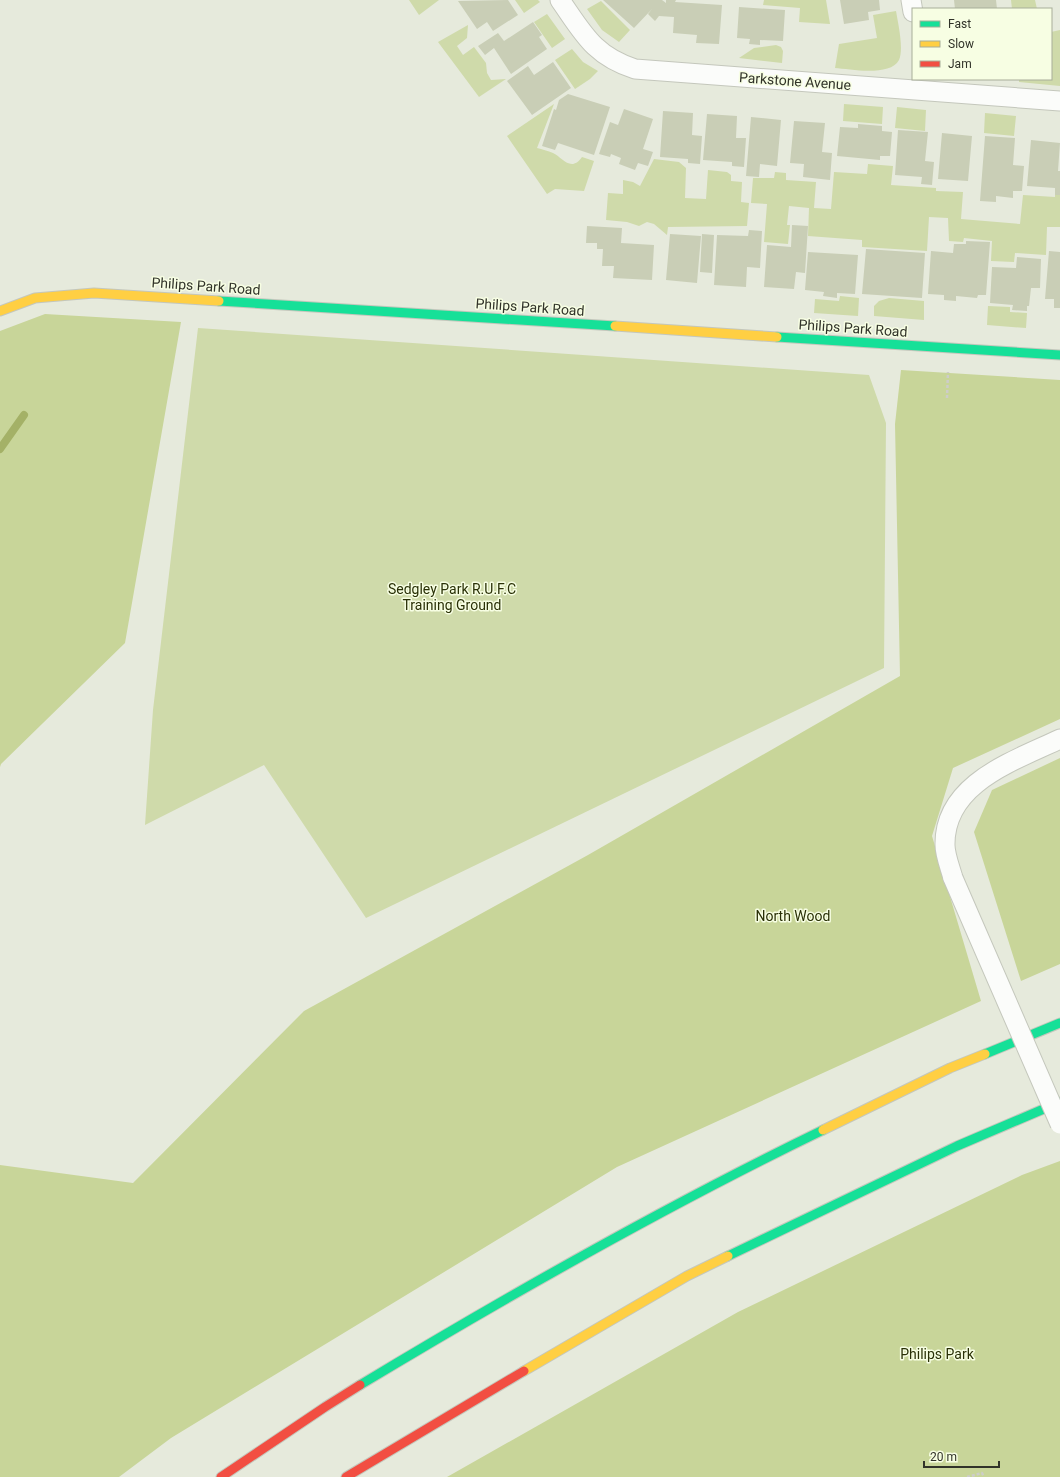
<svg xmlns="http://www.w3.org/2000/svg" width="1060" height="1477" viewBox="0 0 1060 1477" font-family="Roboto,sans-serif">
<style>
.green{fill:#cfdaaa}
.forest{fill:#c8d599}
.lines{fill:none;stroke-linecap:round;stroke-linejoin:round}
.stream{stroke:#a4b167;stroke-width:8}
.building{fill:#c9ceb6}
.street-casing{stroke:#c4c7bc;stroke-width:21}
.fast-casing{stroke:#c4c7bc;stroke-width:11}
.slow-casing{stroke:#c4c7bc;stroke-width:11}
.jam-casing{stroke:#c4c7bc;stroke-width:11}
.path{stroke:#cdcdc9;stroke-width:2.5;stroke-dasharray:3 2;stroke-linecap:butt}
.street{stroke:#fbfcfa;stroke-width:19}
.fast{stroke:#16e098;stroke-width:9}
.slow{stroke:#ffcf43;stroke-width:9}
.jam{stroke:#f24e42;stroke-width:9}
.street-bridge-casing{stroke:#c4c7bc;stroke-width:21;stroke-linecap:butt}
.street-bridge{stroke:#fbfcfa;stroke-width:19}
.labels{text-anchor:middle;stroke-width:3;stroke-linejoin:round;paint-order:stroke}
.street-label{font-size:14px;fill:#313329;stroke:#f7fee3}
.park-label{font-size:14px;fill:#293006;stroke:#f7fee3}
</style>
<rect width="100%" height="100%" fill="#e6eadc"/>
<path class="green" d="M409,0H439L419,15Z
M515,0H538L540,2L524,13Z
M764,0H826L830,24L799,22L800,8L763,5Z
M1011,0H1035L1037,9H1012Z
M601,1L630,30L619,42L602,30L587,9Z
M896,11C898,23 904,49 899,60C890,77 850,69 835,68L839,44L877,38L873,15Z
M547,14L565,39L552,48L534,22Z
M468,25L467,38L457,46L463,55L474,47L486,63L487,73L491,80L506,79L479,97L438,42Z
M1060,30V86L1019,82V79H1051V32Z
M776,45L781,47L783,51L782,63L739,58L754,48Z
M572,49L583,62L598,71L590,79L575,89L555,60Z
M554,104L537,148C542,149 548,151 553,153C562,157 571,173 582,157L594,161L584,191L555,189L547,194L507,136Z
M844,104L883,107L882,124L843,121Z
M897,107L926,110L925,131L895,128Z
M985,113L1016,116L1014,136L984,133Z
M654,159L679,162L686,168L685,198L706,199L708,170L727,172L731,175V181L742,182L741,202L749,203L747,226L668,227L667,235L654,224L647,222L639,226L627,222L606,220L608,193L623,194V180L633,182L640,186Z
M868,164L893,166L891,185L936,188V191L963,192L961,219L1020,224L1023,195L1055,197V195H1060V227H1047L1046,255L1015,253L1014,262L991,261L992,241L964,238L963,242L949,241L948,218L929,217L927,251L862,247V240L808,236L809,208L789,206L787,225H790L788,244L764,242L767,204L751,203L753,178H774L775,172L786,173V180L816,182L814,208L831,209L834,172L867,174Z
M840,296L859,298L858,316L814,313L815,299L839,301Z
M889,298L924,301V320L874,316V306L879,301Z
M988,306L1010,307V312L1027,313L1026,328L987,325Z
M198,328L869,375L886,423L884,668L366,918L264,765L145,825L153,710Z"/>
<path class="forest" d="M45,314L181,322L125,643L1,764L0,767V331Z
M901,370L1060,380V719L953,768L932,836L981,1001L617,1167L171,1438L119,1477H0V1165L133,1183L304,1011L588,855L900,676L895,424Z
M1060,758V964L1021,981L974,832L992,790Z
M1060,1161V1477H447L738,1312L1022,1175Z"/>
<g class="lines">
<path class="stream" d="M0,449L24,415"/>
</g>
<path class="building" d="M508,0L518,15L493,31L487,22L477,29L458,1Z
M603,0H662L666,3V0H676L675,2L722,5L719,44L696,43L697,35L673,33L674,17L659,16L655,21L648,14L652,9L634,28Z
M840,0H879L880,10L868,12L869,20L844,24Z
M954,0H996L997,9H955Z
M739,7L785,10L783,41L760,40V45L749,44L750,39L737,38Z
M533,22L542,35L539,37L547,49L511,74L494,48L485,55L478,46L498,33L504,41Z
M553,62L571,88L532,115L507,81L528,66L534,75Z
M568,94L610,107L594,155L558,143L555,150L542,146L554,109L556,110L559,100Z
M624,109L653,119L643,149L653,152L648,166L638,163L635,170L619,164L621,158L611,154L610,157L599,154L610,122L618,125Z
M663,111L693,113L692,135L702,136L700,164L688,163V159L660,157Z
M707,114L737,116L736,138H746L744,167L732,166V162L703,160Z
M751,117L781,120L777,166L760,164L759,177L746,176Z
M794,121L825,123L822,152L832,153L830,180L803,177L804,164L790,163Z
M858,124L882,126V131L892,132L890,156H880V160L837,156L840,127L858,128Z
M898,130L928,132L925,161L934,162L932,185L921,184L922,177L895,175Z
M942,133L972,136L968,181L938,179Z
M985,136L1015,138L1013,165L1024,166L1022,191H1013V198L996,196V202L980,201Z
M1031,140L1060,143L1058,171H1060V195H1055V188L1027,186Z
M792,225L808,226L805,273L796,272L794,289L764,287L767,245L791,247Z
M587,226L622,228L621,243L654,245L652,280L613,278L614,266H602L603,249H597V243H586Z
M749,230L762,231L760,268L747,267L746,287L714,285L717,235L748,236Z
M670,234L701,236L697,283L666,280Z
M702,234L714,235L712,273L700,272Z
M966,241L990,242L986,295H978L977,298L956,296V301L944,300V295L928,294L931,251L953,253L954,244H966Z
M866,249L925,253L922,298L862,294Z
M1049,251L1060,252V308H1054V299H1045Z
M808,252L858,255L855,294L837,293V298L823,296L824,292L805,290Z
M1017,257L1041,259L1040,288H1031L1029,306H1027V311L1012,310L1013,305L990,303L992,267L1016,268Z"/>
<g class="lines">
<g class="street-casing">
<path id="street" d="M560,0C583,33 594,56 635,69L1060,101
M911,0L913,12
M953,878C950,867 945,855 945,845C944,783 1014,761 1060,739"/>
</g>
<g class="fast-casing">
<path id="fast" d="M219,301L615,326
M777,337L1060,355
M985,1054L1060,1023
M728,1256L957,1146L1060,1102
M360,1385C511,1294 664,1207 823,1130"/>
</g>
<g class="slow-casing">
<path id="slow" d="M0,311L35,298L94,293L219,301
M615,326L777,337
M823,1130L950,1068L985,1054
M524,1371L687,1276L728,1256"/>
</g>
<g class="jam-casing">
<path id="jam" d="M221,1477L325,1407L360,1385
M346,1477L524,1371"/>
</g>
<path class="path" d="M947,398L948,372
M967,1477L982,1473L984,1477"/>
<use href="#street" class="street"/>
<use href="#fast" class="fast"/>
<use href="#slow" class="slow"/>
<use href="#jam" class="jam"/>
<g class="street-bridge-casing">
<path id="street-bridge" d="M953,878L1060,1124"/>
</g>
<use href="#street-bridge" class="street-bridge"/>
</g>
<g class="labels">
<g class="street-label">
<text transform="translate(795 81) rotate(4)" y="5">Parkstone Avenue</text>
<text transform="translate(206 286) rotate(4)" y="5">Philips Park Road</text>
<text transform="translate(530 307) rotate(4)" y="5">Philips Park Road</text>
<text transform="translate(853 328) rotate(4)" y="5">Philips Park Road</text>
</g>
<g class="park-label">
<text x="452" y="594">Sedgley Park R.U.F.C<tspan x="452" dy="16">Training Ground</tspan></text>
<text x="793" y="921">North Wood</text>
<text x="937" y="1359">Philips Park</text>
</g>
</g>
<rect x="912" y="8" width="140" height="72" fill="#f7fee3" stroke="#a8ad99"/>
<rect x="920" y="21" width="20" height="6" fill="#16e098" stroke="#a8ad99"/>
<text x="948" y="28" font-size="12" fill="#313329">Fast</text>
<rect x="920" y="41" width="20" height="6" fill="#ffcf43" stroke="#a8ad99"/>
<text x="948" y="48" font-size="12" fill="#313329">Slow</text>
<rect x="920" y="61" width="20" height="6" fill="#f24e42" stroke="#a8ad99"/>
<text x="948" y="68" font-size="12" fill="#313329">Jam</text>
<path d="M924 1461v6h75v-6" fill="none" stroke="#313329" stroke-width="2"/>
<text x="930" y="1461" font-size="12" fill="#313329" stroke="#f7fee3" stroke-width="3" paint-order="stroke">20 m</text>
</svg>
